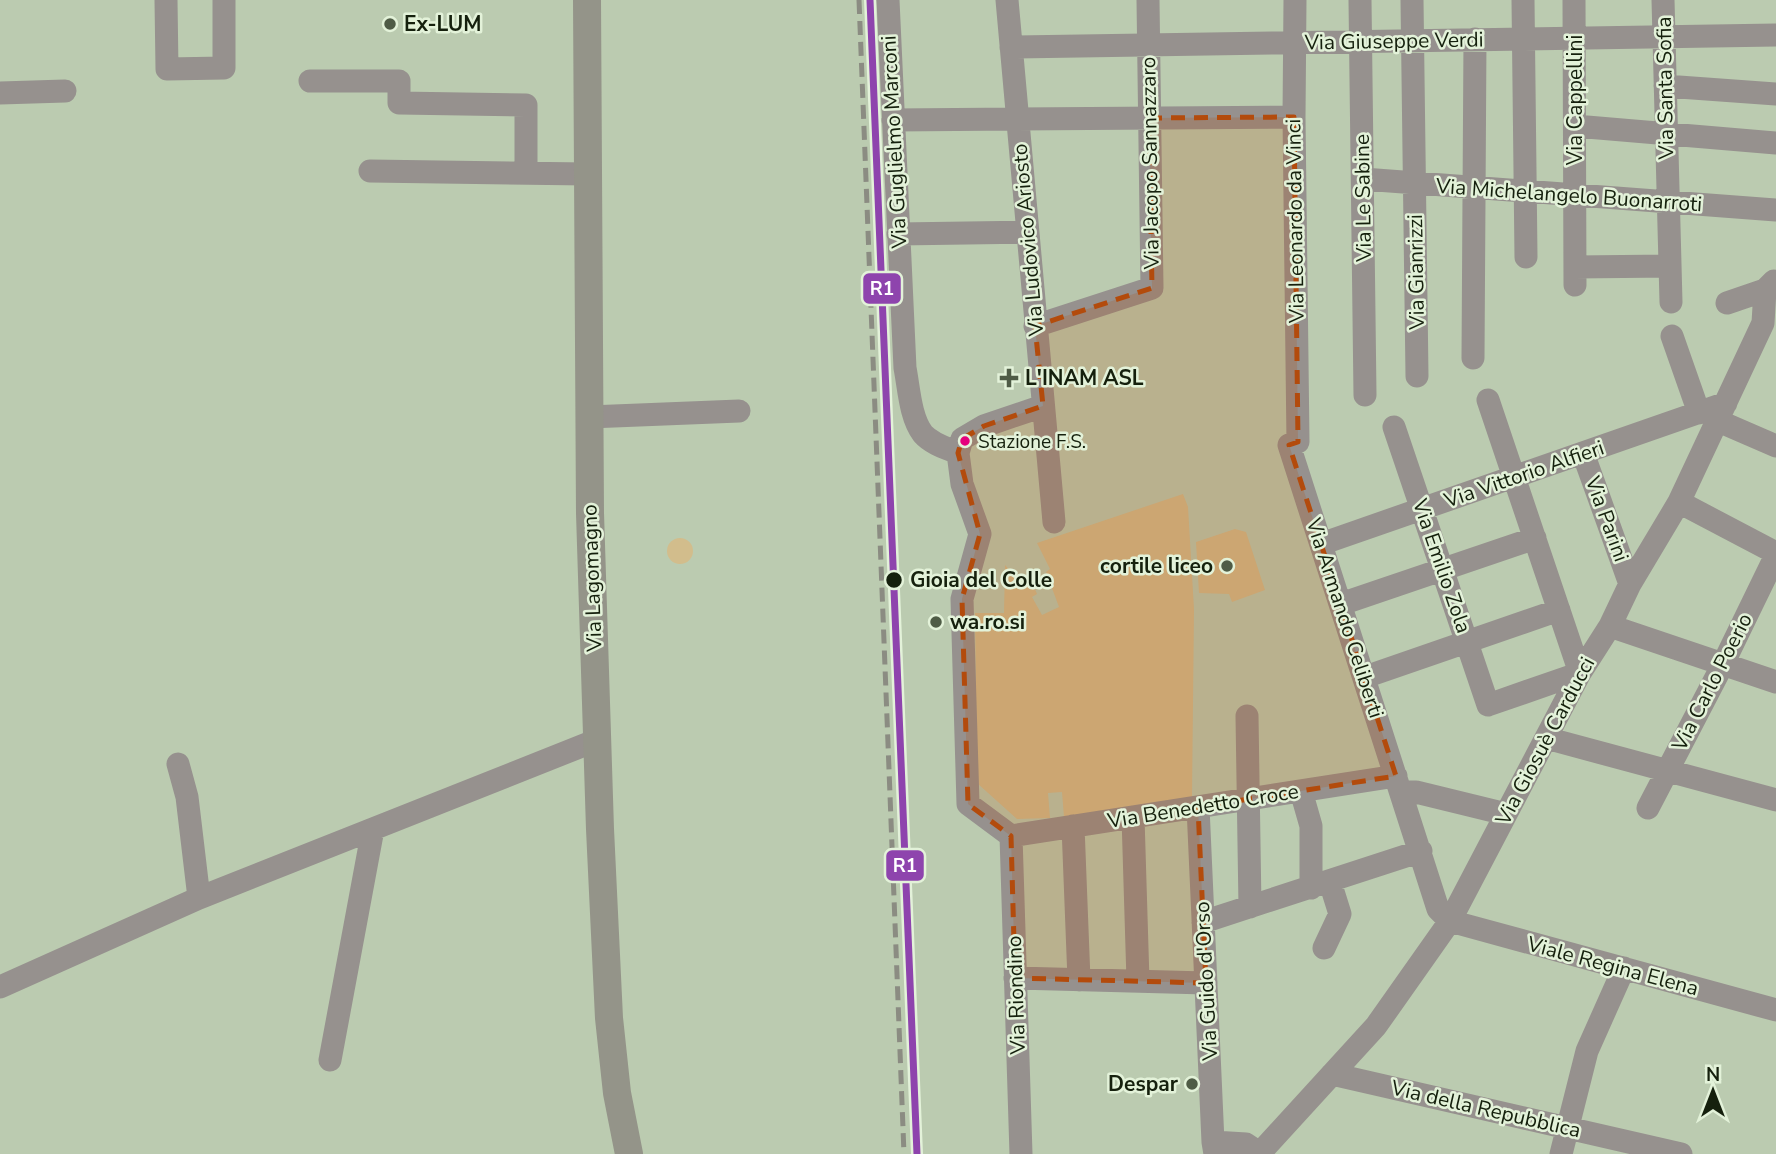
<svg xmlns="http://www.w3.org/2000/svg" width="1776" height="1154" viewBox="0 0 1776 1154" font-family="'Nunito Sans',sans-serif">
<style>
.green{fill:#d2bd8c}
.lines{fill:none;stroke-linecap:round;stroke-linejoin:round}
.minor{stroke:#96918e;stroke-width:23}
.major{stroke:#949489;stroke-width:28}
.rail{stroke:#8b8c82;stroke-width:5;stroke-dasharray:14 7;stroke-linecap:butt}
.rail-1-casing{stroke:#e3f2d9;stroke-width:12}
.rail-1{stroke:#8e44ad;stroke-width:7}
.marked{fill:#b34b0c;fill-opacity:0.2;stroke:#b34b0c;stroke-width:5;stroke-dasharray:14 9;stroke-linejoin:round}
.poi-dot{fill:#4f5c46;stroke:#e3f2d9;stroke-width:2.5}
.bus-dot{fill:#e5007d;stroke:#e3f2d9;stroke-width:2.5}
.stop-dot{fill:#15200d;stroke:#e3f2d9;stroke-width:2.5}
.labels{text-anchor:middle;stroke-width:5;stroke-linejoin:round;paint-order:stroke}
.bus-label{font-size:19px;fill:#15200d;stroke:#e3f2d9;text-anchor:start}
.poi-label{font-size:21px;font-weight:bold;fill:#15200d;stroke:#e3f2d9;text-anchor:start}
.street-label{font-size:21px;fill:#15200d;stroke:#e3f2d9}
.stop-label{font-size:21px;font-weight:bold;fill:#15200d;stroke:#e3f2d9;text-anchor:start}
.line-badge{stroke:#e3f2d9;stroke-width:2.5}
.badge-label{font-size:19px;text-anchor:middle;font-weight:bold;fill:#fff}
</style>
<rect width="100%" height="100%" fill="#bbcbb0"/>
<path class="green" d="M1183,494L1188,507L1194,609L1192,797L1064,817L1062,792L1048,793L1050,818L1017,819L977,783L975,613H1004L1005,565L1024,586L1032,582L1037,594L1032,597L1042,615L1059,607L1046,572L1050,569L1037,543Z
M1235,529L1246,532L1265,590L1232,602L1229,594L1199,593L1196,542Z
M667 551a13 13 0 1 1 26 0a13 13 0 1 1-26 0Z"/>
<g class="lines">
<path class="minor" d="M166,0L167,69L224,68V0
M888,0L905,368C909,388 910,417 923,434C932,444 946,448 958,453
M1007,0L1054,522
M1295,0L1294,117L1298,442L1289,445L1438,909L1450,921L1776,1010
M1360,0L1365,395
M1412,0L1417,376
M1523,0L1526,257
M1574,0L1575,285
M1663,0L1671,302
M1011,47L1776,35
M310,81H399V103L526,105V173
M1665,86L1776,94
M0,93L65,91
M893,120L1294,117
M1575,126L1776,143
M370,171L588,174
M1363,179L1776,210
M898,234L1027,232
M1575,267L1670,266
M1727,303L1765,290L1774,281
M1035,326L1152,288L1148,0
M1672,336L1699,413
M1473,358L1475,39
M589,417L739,411
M1716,420L1776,446
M1394,427L1488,705L1580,673L1488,400
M1583,453L1630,584
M1679,502L1776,553
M1321,544L1726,403
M1341,604L1535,538
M1610,626L1776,682
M1365,677L1559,610
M1247,716L1250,907
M1546,738L1776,800
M178,764L187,797L199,898
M1301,791L1311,826V888
M1402,792H1416L1506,814
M1198,807L1213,1142L1215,1154
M1648,808L1723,664L1776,555
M1133,817L1138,981
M1073,826L1079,980
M1011,836L968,804L962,599L980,534L962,484L958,453L962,439L984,426L1043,406
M1011,836L1396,776
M1011,836L1021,1154
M1203,922L1421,851
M1324,948L1340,914L1330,882
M1015,978L1206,983
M0,987L199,898L597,740
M330,1060L373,829
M1332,1074L1681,1154
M1213,1142L1246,1144L1261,1154
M1259,1154L1376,1026L1450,921L1580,673L1610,626L1630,584L1679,502L1763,323L1765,290
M1561,1154L1587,1051L1624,968"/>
<path class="major" d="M587,0L590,513L600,829L609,1018L617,1093L629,1154"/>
<path class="rail" d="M859,0L904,1154
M870,0L917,1154"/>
<g class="rail-1-casing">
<path id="rail-1" d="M870,0L917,1154"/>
</g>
<use href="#rail-1" class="rail-1"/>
</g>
<path class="marked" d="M1294,117L1298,442L1289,445L1396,776L1198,807L1206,983L1015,978L1011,836L968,804L962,599L980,534L958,453L962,439L984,426L1043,406L1035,326L1152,288L1149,118Z"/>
<g class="poi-dot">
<circle cx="390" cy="24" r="7"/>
<path d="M1005.5 367.5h7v7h7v7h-7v7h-7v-7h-7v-7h7z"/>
<circle cx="1227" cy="566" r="7"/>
<circle cx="936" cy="622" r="7"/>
<circle cx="1192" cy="1084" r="7"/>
</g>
<circle class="bus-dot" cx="965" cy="441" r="6"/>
<circle class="stop-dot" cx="894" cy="580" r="9"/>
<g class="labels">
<g class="bus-label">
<text x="978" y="448">Stazione F.S.</text>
</g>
<g class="poi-label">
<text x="404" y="31">Ex-LUM</text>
<text x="1025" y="385">L'INAM ASL</text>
<text x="1213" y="573" text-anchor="end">cortile liceo</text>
<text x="950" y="629">wa.ro.si</text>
<text x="1178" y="1091" text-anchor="end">Despar</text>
</g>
<g class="street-label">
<text transform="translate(1394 41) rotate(-1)" y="7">Via Giuseppe Verdi</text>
<text transform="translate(1665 88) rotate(-91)" y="7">Via Santa Sofia</text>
<text transform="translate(1575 100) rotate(-90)" y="7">Via Cappellini</text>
<text transform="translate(894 142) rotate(-93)" y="7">Via Guglielmo Marconi</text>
<text transform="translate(1150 163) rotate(-91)" y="7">Via Jacopo Sannazzaro</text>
<text transform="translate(1569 195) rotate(4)" y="7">Via Michelangelo Buonarroti</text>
<text transform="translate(1363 198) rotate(-91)" y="7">Via Le Sabine</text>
<text transform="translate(1295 221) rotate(-91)" y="7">Via Leonardo da Vinci</text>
<text transform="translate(1028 240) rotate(-95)" y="7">Via Ludovico Ariosto</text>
<text transform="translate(1416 272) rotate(-91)" y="7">Via Gianrizzi</text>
<text transform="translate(1524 474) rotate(-19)" y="7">Via Vittorio Alfieri</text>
<text transform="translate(1607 519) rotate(70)" y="7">Via Parini</text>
<text transform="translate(1442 566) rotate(71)" y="7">Via Emilio Zola</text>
<text transform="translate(592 578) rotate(-92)" y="7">Via Lagomagno</text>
<text transform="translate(1345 618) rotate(72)" y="7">Via Armando Celiberti</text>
<text transform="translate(1712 682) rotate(-63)" y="7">Via Carlo Poerio</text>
<text transform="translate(1545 741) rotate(-62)" y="7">Via Giosuè Carducci</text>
<text transform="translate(1203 806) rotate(-9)" y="7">Via Benedetto Croce</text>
<text transform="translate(1613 966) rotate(15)" y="7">Viale Regina Elena</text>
<text transform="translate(1206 981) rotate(-93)" y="7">Via Guido d'Orso</text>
<text transform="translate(1016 995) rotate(-92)" y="7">Via Riondino</text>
<text transform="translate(1486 1109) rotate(13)" y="7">Via della Repubblica</text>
</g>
<g class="stop-label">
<text x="910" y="587">Gioia del Colle</text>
</g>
</g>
<g class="line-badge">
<rect x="862" y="272" width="40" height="33" rx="7" fill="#8e44ad"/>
<rect x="885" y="849" width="40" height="33" rx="7" fill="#8e44ad"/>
</g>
<g class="badge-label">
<text x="882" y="295">R1</text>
<text x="905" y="872">R1</text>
</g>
<g transform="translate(1713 1091)" stroke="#e3f2d9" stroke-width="5" paint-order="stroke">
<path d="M0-5L12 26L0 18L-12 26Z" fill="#15200d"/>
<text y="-10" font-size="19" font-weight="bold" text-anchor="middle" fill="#15200d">N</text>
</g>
</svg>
